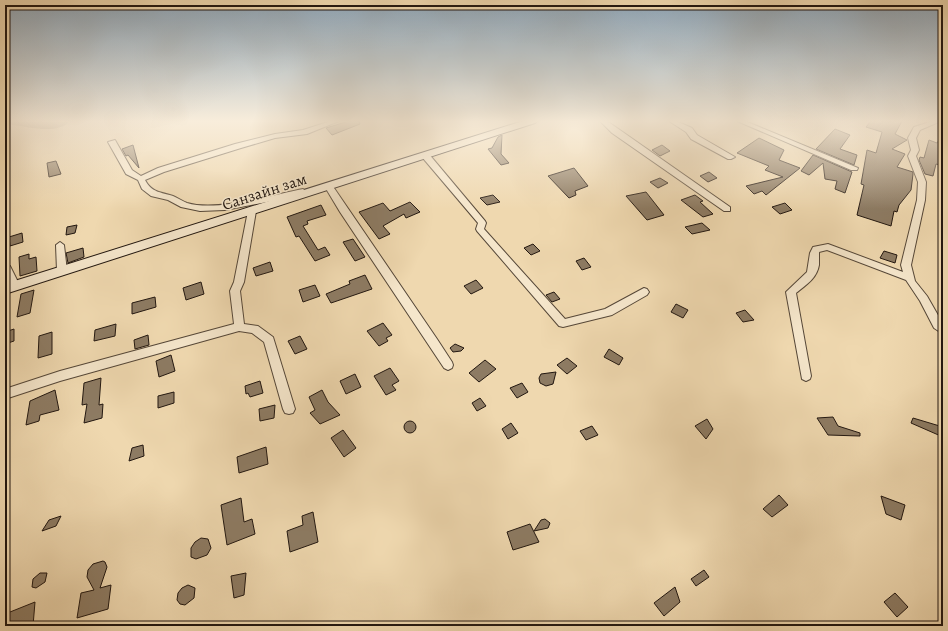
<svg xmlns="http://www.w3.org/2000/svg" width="948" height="631" viewBox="0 0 948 631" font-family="Alegreya,serif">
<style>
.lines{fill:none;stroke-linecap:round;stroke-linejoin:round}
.river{fill:#a99679;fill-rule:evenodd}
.building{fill:#8d7b63;stroke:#221710}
.street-casing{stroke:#554738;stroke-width:2}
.secondary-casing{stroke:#221710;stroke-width:2}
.street{fill:#f5e6cb;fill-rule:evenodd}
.secondary{fill:#f5e6cb;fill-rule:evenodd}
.labels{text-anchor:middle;stroke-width:3;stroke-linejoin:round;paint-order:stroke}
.street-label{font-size:16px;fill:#221710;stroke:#f5e6cb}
</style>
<rect width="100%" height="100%" fill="#efd8af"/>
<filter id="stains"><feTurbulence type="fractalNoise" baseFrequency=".005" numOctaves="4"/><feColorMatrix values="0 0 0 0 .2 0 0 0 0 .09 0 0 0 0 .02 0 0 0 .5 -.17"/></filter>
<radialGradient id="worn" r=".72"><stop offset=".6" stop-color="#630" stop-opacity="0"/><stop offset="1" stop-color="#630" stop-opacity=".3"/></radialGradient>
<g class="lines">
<path class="river" d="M7,121H69C59,135 28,127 14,125L9,124Z"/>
</g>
<path class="building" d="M349,121H359L360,124L332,135L326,128Z
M871,121H902L895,134L907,140L892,149L905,154L897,167L913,172V174L911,190L899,205L897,212L894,211L891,226L857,215L864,185L861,184L867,150L876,153L882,132L866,127Z
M835,129L850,135L840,149L857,155L854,165L816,149Z
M943,134V166L936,164L933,176L925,174L919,160L920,157L924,158L929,140L937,143Z
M502,135L501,154L509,163L501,165L488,149L492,148L498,137Z
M759,138L784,150L779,160L800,168L766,195L762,191L754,194L746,186L783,177L765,170L769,166L737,153Z
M133,145L139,168L128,155L126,156L122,149Z
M662,145L670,151L660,156L652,150Z
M813,155L852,172L845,193L835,189L837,181L825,179L823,163L809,175L801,171Z
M56,161L61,174L49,177L47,163Z
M574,168L588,186L575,191L576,195L569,198L548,176Z
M709,172L717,178L708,182L700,176Z
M660,178L668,183L658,188L650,182Z
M646,192L664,215L647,220L626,196Z
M493,195L500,202L487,205L480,198Z
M695,195L703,201L700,202L713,214L703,217L681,200Z
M410,202L420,212L406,218L404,214L383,226L390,234L379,239L359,212L383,203L390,211Z
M785,203L792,210L780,214L772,207Z
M321,205L326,215L307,221L308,224L303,226L318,250L325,247L330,255L315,261L299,236L296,237L287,217Z
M702,223L710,230L692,234L685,227Z
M77,225L75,233L66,235L67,227Z
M22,233L23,242L10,246L9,237Z
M353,239L365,257L355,261L343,242Z
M533,244L540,251L531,255L524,248Z
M83,248L84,257L68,263L66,253Z
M884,251L897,255L895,263L880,258Z
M29,254V259L36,257L37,271L20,276L19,257Z
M584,258L591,267L582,270L576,261Z
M270,262L273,271L256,276L253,268Z
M365,275L372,289L331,303L326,294L350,284L349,281Z
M476,280L483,288L471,294L464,286Z
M201,282L204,294L186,300L183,288Z
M315,285L320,296L303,302L299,290Z
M34,290L30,313L17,317L21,294Z
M554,292L560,299L552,302L546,295Z
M155,297L156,307L132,314V303Z
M676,304L688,310L683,318L671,312Z
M745,310L754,320L743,322L736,313Z
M383,323L392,335L386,338L388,341L379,346L367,331Z
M116,324L115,336L94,341L95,330Z
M14,329V341L5,344V332Z
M52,332V354L38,358L39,336Z
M148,335L149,345L135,349L134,340Z
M300,336L307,349L295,354L288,341Z
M455,344L464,348L461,351L453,352L450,348Z
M609,349L623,358L619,365L604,357Z
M171,355L175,371L159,377L156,361Z
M567,358L577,366L567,374L557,365Z
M485,360L496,369L479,382L469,373Z
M390,368L399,381L392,385L396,390L386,395L374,376Z
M556,372L553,384L546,386L540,383L539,378L541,374Z
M355,374L361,387L346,394L340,381Z
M101,378L99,405L103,404L102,418L84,423L87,404L82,405L84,383Z
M260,381L263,393L250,397L248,393L246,394L245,386Z
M522,383L528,392L517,398L510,388Z
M55,390L59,410L40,415L39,421L26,425L30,401Z
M322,390L328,402L340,415L320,424L310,413L315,410L309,397Z
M174,392V403L158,408V396Z
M480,398L486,406L477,411L472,403Z
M275,405L274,418L260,421L259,409Z
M833,417L838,426L860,433V436L828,435L817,418Z
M913,418L943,427V437L911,423Z
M707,419L713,429L706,439L695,426Z
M404 427a6 6 0 1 1 12 0a6 6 0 1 1-12 0Z
M511,423L518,433L508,439L502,429Z
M592,426L598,435L586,440L580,431Z
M343,430L356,448L344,457L331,438Z
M143,445L144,456L129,461L132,448Z
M266,447L268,464L239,473L237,457Z
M779,495L788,505L772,517L763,509Z
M881,496L905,505L901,520L886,514Z
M241,498L244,522L252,519L255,534L227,545L221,505Z
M313,512L318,542L290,552L287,531L303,525L302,516Z
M61,516L56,526L42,531L49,520Z
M545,519L550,523L548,528L534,531L541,520Z
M530,524L539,542L513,550L507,532Z
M201,538L208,539L211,548L207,555L196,559L191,557V548L195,542Z
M103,561L105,562L107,567L100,588L111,585L108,609L77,618L81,593L94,590L87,577L88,570L93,564Z
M704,570L709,577L696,586L691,579Z
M40,573H47L45,582L36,588L32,587L33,579Z
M246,573L244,595L234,598L231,576Z
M188,585L195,588L194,598L185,605L180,604L177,600L178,593L182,588Z
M675,587L680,602L664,616L654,603Z
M895,593L908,607L897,617L884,602Z
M35,602L33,626H5V614Z"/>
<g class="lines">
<g class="street-casing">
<path id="street" d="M331,121H339L307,134L275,138L241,148L164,172L145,180C152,193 161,192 173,196C178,198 182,201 187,203C217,212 272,195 303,189L307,192L303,195L225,210L200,211L181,207L168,200L151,196L142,189L138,180L126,174L108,142L115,140L132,170L141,176L158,168L235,144L275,134L303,130Z
M600,121H607L730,207V211H724L612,133Z
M669,121H676L692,128L697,135L735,157L731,159H728L691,139L686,132Z
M737,121H745L858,168L857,170H851Z
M933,121H941L920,130L916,138L919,150L916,156L926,182L925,200L911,265L915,281L927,296L943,324V334L934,328L920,301L906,280L827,250L819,252C819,256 819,260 819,265C817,278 806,285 796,293L811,376L810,379L806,381L802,379L786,292L807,272L810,253L813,247L828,244L903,272L901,265L917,200L918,182L908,156L911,150L908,138L914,127Z
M422,153H428L485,221L486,223L484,229L565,319L605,309L644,288L647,289L649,292L647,295L612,315L563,327L559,326L477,231L476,229L478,223L422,157Z
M326,185H332L437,339L452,362L453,365L452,368L448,370L444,368L340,212L325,187Z
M252,208L256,211L244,282L240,291L244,324L258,326L273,337L295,409L293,413L289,414L285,413L283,409L264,342L252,333L239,331L60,381L5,399V389L60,371L234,324L230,291L234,282L248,211Z
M60,242L64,245L67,271L62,274L57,271L56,245Z
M5,265L10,266L20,286L18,289H12L5,274Z"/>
</g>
<g class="secondary-casing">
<path id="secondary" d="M523,121H537L535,123L5,294V284Z"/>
</g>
<use href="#street" class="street"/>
<use href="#secondary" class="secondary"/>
</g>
<linearGradient id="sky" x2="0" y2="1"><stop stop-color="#8fa8bc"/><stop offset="0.58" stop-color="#f8eddb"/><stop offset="1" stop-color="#f8eddb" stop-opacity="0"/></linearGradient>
<rect width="948" height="209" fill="url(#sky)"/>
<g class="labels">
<g class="street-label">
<text transform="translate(264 191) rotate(-18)" y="6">Санзайн зам</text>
</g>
</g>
<rect width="948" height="631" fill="none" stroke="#efd8af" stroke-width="20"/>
<rect x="6" y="6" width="936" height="619" fill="none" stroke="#221710" stroke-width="2"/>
<rect x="10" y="10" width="928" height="611" fill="none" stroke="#221710"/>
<rect width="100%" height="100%" filter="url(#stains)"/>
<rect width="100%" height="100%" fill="url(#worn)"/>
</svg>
